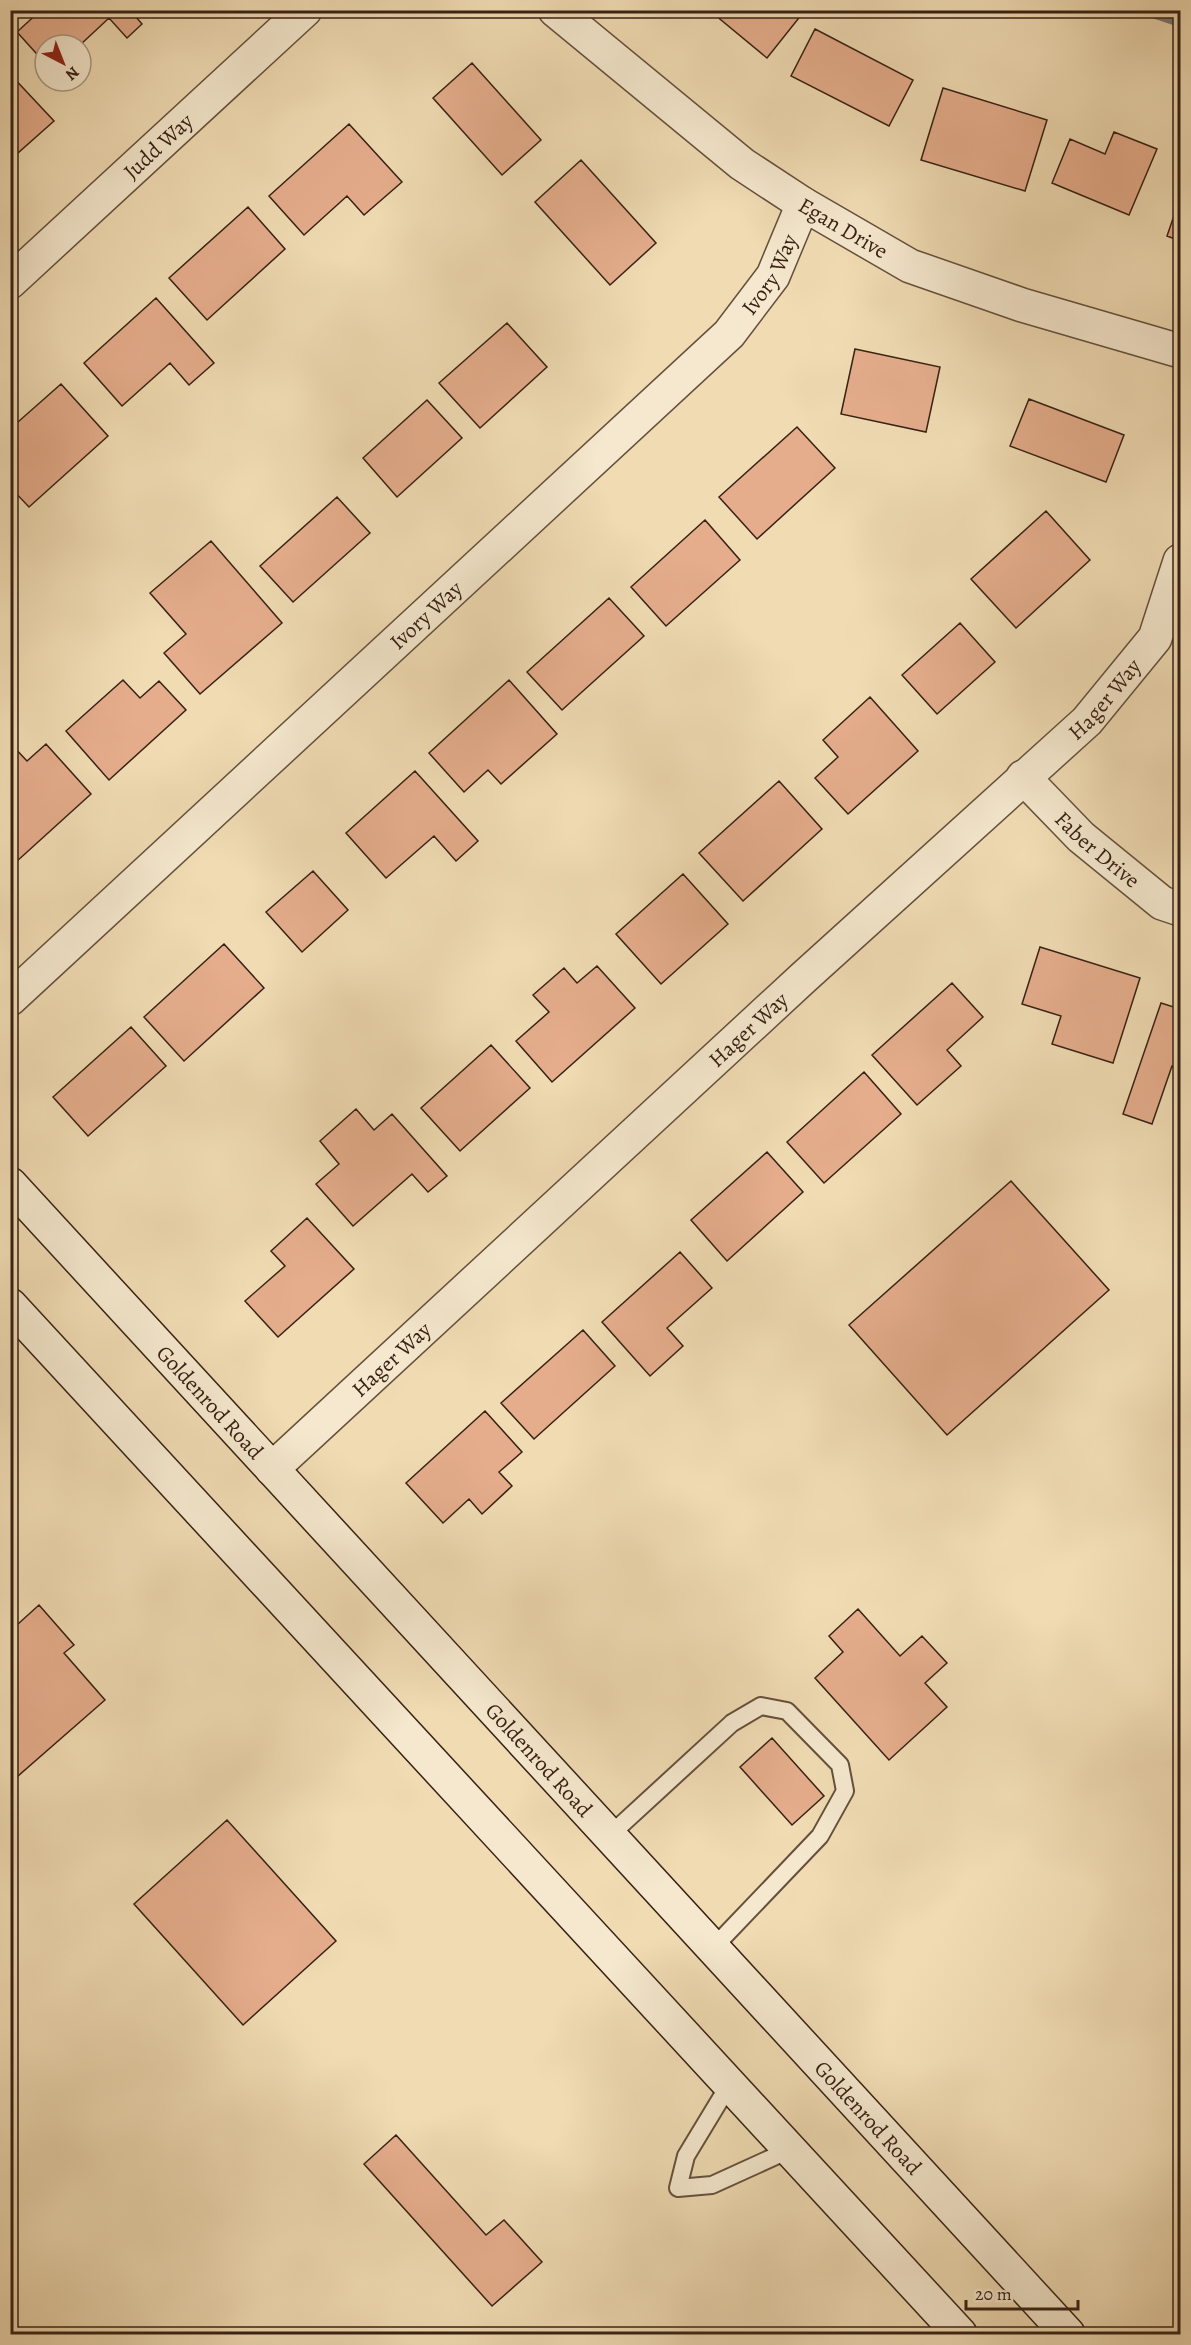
<svg xmlns="http://www.w3.org/2000/svg" width="1191" height="2345" viewBox="0 0 1191 2345" font-family="Alegreya,serif">
<style>
.lines{fill:none;stroke-linecap:round;stroke-linejoin:round}
.stream{stroke:#757c76;stroke-width:12}
.building{fill:#e5ad8c;stroke:#372114;stroke-width:1.5}
.lane-casing{stroke:#65503c;stroke-width:20}
.street-casing{stroke:#65503c;stroke-width:36}
.secondary-casing{stroke:#372114;stroke-width:36}
.lane{stroke:#f5e8ce;stroke-width:16}
.street{stroke:#f5e8ce;stroke-width:33}
.secondary{stroke:#f5e8ce;stroke-width:33}
.labels{text-anchor:middle;stroke-width:6;stroke-linejoin:round;paint-order:stroke}
.street-label{font-size:22px;fill:#372114;stroke:#f5e8ce}
</style>
<rect width="100%" height="100%" fill="#f0dbb3"/>
<filter id="stains"><feTurbulence type="fractalNoise" baseFrequency=".00333" numOctaves="4"/><feColorMatrix values="0 0 0 0 .2 0 0 0 0 .09 0 0 0 0 .02 0 0 0 .5 -.17"/></filter>
<radialGradient id="worn" r=".72"><stop offset=".6" stop-color="#630" stop-opacity="0"/><stop offset="1" stop-color="#630" stop-opacity=".3"/></radialGradient>
<g class="lines">
<path class="stream" d="M1147,10L1180,21"/>
</g>
<path class="building" d="M41,10H130L142,24L127,38L109,18L80,45H45V63L17,32Z
M709,10H798L802,14L767,58Z
M815,29L913,80L889,126L791,76Z
M472,63L541,140L502,175L433,98Z
M10,74L54,121L10,160Z
M943,88L1047,120L1025,191L921,160Z
M349,124L402,182L364,215L347,196L304,235L269,196Z
M1114,132L1157,149L1129,215L1052,183L1070,139L1105,154Z
M581,160L656,243L610,285L535,202Z
M1180,198V241L1167,236Z
M248,207L285,249L207,320L169,278Z
M156,298L214,363L189,385L170,363L122,406L84,363Z
M507,323L547,367L480,428L439,383Z
M855,349L940,367L926,432L841,414Z
M61,384L108,436L29,507L10,487V429Z
M1029,399L1124,435L1106,482L1010,446Z
M427,400L462,438L397,497L363,458Z
M797,427L835,468L757,539L719,497Z
M337,497L370,533L293,602L260,566Z
M1046,511L1090,560L1016,628L971,579Z
M705,520L740,560L666,626L631,587Z
M211,541L282,623L200,694L164,653L186,634L150,593Z
M609,598L644,636L562,710L527,672Z
M960,623L995,662L937,714L902,675Z
M123,680L140,698L159,681L186,710L109,780L66,731Z
M509,680L557,734L501,784L488,770L464,792L429,753Z
M870,697L918,751L848,814L815,778L838,757L823,740Z
M10,743L27,761L46,744L91,794L16,862L10,855Z
M415,771L478,841L456,861L434,836L386,878L346,833Z
M779,781L822,829L743,901L699,853Z
M313,871L348,910L302,952L266,912Z
M683,874L728,924L661,984L616,934Z
M224,944L264,988L184,1061L144,1017Z
M1040,947L1140,978L1113,1063L1052,1044L1061,1016L1022,1004Z
M597,966L635,1008L552,1082L516,1041L549,1012L533,995L564,968L577,983Z
M952,983L983,1017L947,1050L961,1066L917,1105L872,1055Z
M1161,1003L1180,1009V1069L1172,1066L1152,1124L1123,1114Z
M131,1027L166,1066L88,1136L53,1097Z
M491,1045L530,1088L460,1151L421,1108Z
M864,1072L901,1114L824,1183L787,1142Z
M356,1109L374,1130L392,1114L447,1176L428,1192L412,1174L353,1226L316,1184L339,1164L320,1141Z
M767,1152L803,1192L727,1261L691,1220Z
M1011,1181L1109,1290L947,1435L849,1325Z
M307,1218L354,1269L278,1337L245,1301L285,1266L271,1251Z
M680,1252L712,1288L667,1328L683,1346L650,1376L602,1322Z
M583,1330L615,1366L534,1439L501,1403Z
M485,1411L522,1452L499,1472L512,1486L482,1514L469,1499L443,1523L406,1483Z
M39,1605L74,1645L64,1653L105,1700L10,1783V1615L18,1624Z
M858,1609L900,1656L922,1636L947,1663L925,1683L947,1707L889,1760L815,1678L843,1652L829,1636Z
M772,1738L824,1796L792,1825L740,1767Z
M227,1820L336,1941L243,2025L134,1904Z
M396,2135L486,2235L504,2220L542,2262L492,2306L364,2164Z
M10,2318L24,2333L22,2334H10Z"/>
<g class="lines">
<g class="lane-casing">
<path id="lane" d="M609,1836L732,1723L761,1706L787,1711L840,1765L845,1791L820,1836L713,1948
M729,2085L686,2156L678,2188L712,2185L789,2150"/>
</g>
<g class="street-casing">
<g id="street">
<path id="s1" d="M555,10L742,164L803,204L910,266L1022,305L1180,351"/>
<path id="s2" d="M10,282L305,10"/>
<path id="s3" d="M1023,777L1081,837L1162,903L1180,909"/>
<path id="s4" d="M10,999L729,334L773,276L803,204"/>
<path id="s5" d="M272,1469L803,978L1087,721L1155,638L1180,561"/>
</g>
</g>
<g class="secondary-casing">
<g id="secondary">
<path id="s6" d="M10,1184L1068,2334"/>
<path d="M10,1305L960,2334"/>
</g>
</g>
<use href="#lane" class="lane"/>
<use href="#street" class="street"/>
<use href="#secondary" class="secondary"/>
</g>
<g class="labels">
<g class="street-label">
<text dy="8" stroke="none"><textPath href="#s2" startOffset="201">Judd Way</textPath></text>
<text dy="8" stroke="none"><textPath href="#s1" startOffset="362">Egan Drive</textPath></text>
<text dy="8" stroke="none"><textPath href="#s4" startOffset="1052">Ivory Way</textPath></text>
<text dy="8" stroke="none"><textPath href="#s4" startOffset="566">Ivory Way</textPath></text>
<text dy="8" stroke="none"><textPath href="#s5" startOffset="1134">Hager Way</textPath></text>
<text dy="8" stroke="none"><textPath href="#s3" startOffset="104">Faber Drive</textPath></text>
<text dy="8" stroke="none"><textPath href="#s5" startOffset="648">Hager Way</textPath></text>
<text dy="8" stroke="none"><textPath href="#s5" startOffset="162">Hager Way</textPath></text>
<text dy="8" stroke="none"><textPath href="#s6" startOffset="296">Goldenrod Road</textPath></text>
<text dy="8" stroke="none"><textPath href="#s6" startOffset="782">Goldenrod Road</textPath></text>
<text dy="8" stroke="none"><textPath href="#s6" startOffset="1268">Goldenrod Road</textPath></text>
</g>
</g>
<rect width="1191" height="2345" fill="none" stroke="#f0dbb3" stroke-width="36"/>
<rect x="12" y="12" width="1167" height="2321" fill="none" stroke="#372114" stroke-width="3"/>
<rect x="18" y="18" width="1155" height="2309" fill="none" stroke="#372114" stroke-width="1.5"/>
<g transform="translate(63 63) rotate(138)"><circle r="28" fill="#f5e8ce" stroke="#a99884" stroke-width="1.5"/>
<path d="M0-4.5L10 22L0 15L-10 22Z" fill="#8f2418"/>
<text y="-9" font-size="16" font-weight="bold" text-anchor="middle" fill="#372114">N</text>
</g>
<path d="M966 2300v9h112v-9" fill="none" stroke="#372114" stroke-width="3"/>
<text x="975" y="2300" font-size="18" fill="#372114" stroke="#f5e8ce" stroke-width="4.5" paint-order="stroke">20 m</text>
<rect width="100%" height="100%" filter="url(#stains)"/>
<rect width="100%" height="100%" fill="url(#worn)"/>
</svg>
